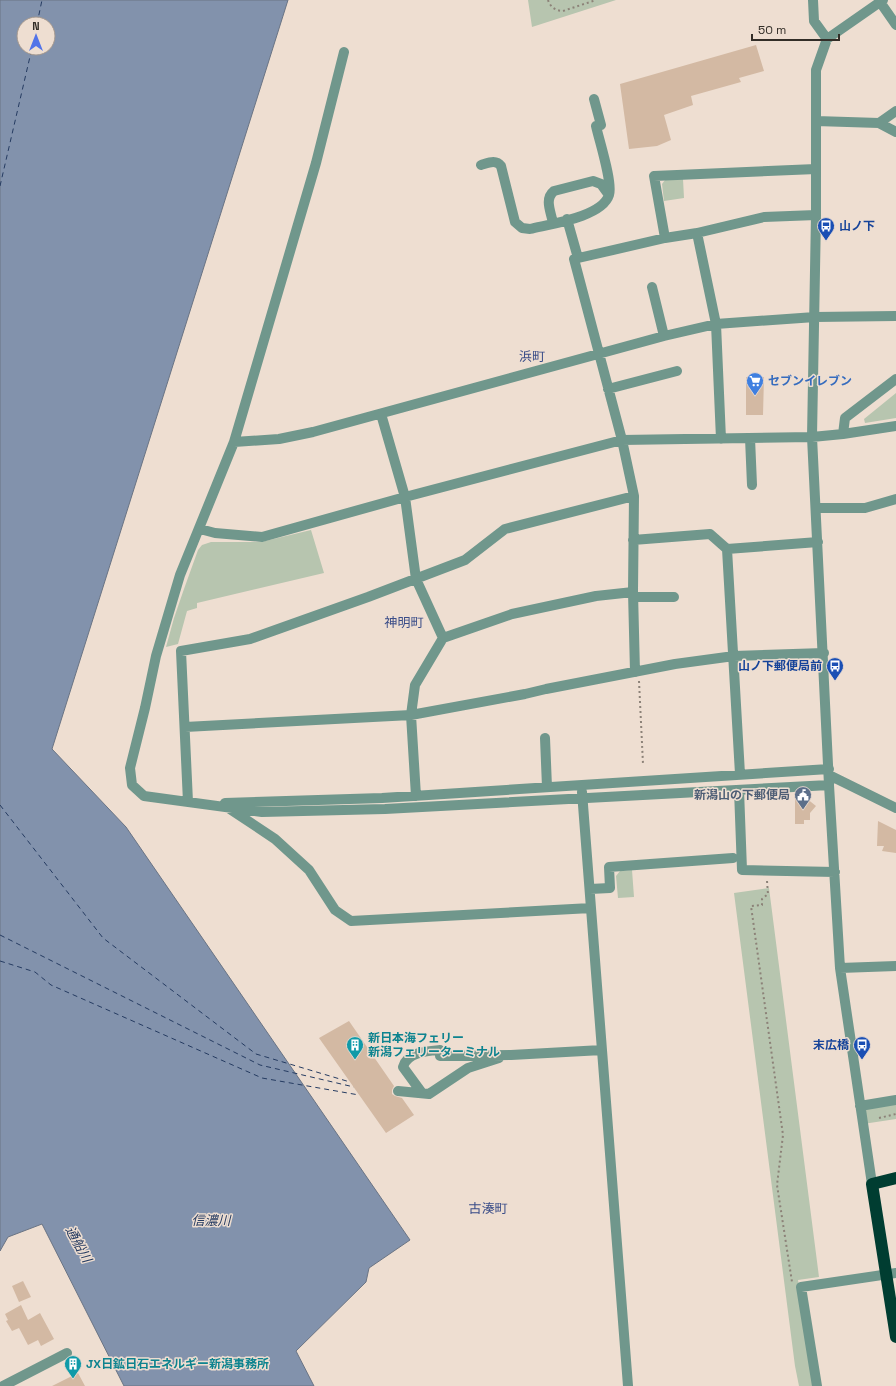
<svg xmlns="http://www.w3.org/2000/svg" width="896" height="1386" viewBox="0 0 896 1386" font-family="'Space Grotesk','Noto Sans JP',sans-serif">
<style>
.green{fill:#b7c5af}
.water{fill:#8292ac;stroke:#6a7484;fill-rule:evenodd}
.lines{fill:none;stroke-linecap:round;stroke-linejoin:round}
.ferry{stroke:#253b61;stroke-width:1;stroke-dasharray:5 4;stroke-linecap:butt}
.building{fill:#d3b9a3}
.path{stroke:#8c8278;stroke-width:2;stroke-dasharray:2 3;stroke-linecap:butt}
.minor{stroke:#70978c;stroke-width:10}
.highway{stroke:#003d31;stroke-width:12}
.labels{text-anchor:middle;stroke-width:3;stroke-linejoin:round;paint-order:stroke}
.transit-label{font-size:12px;font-weight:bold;fill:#164399;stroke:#eeded1;text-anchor:end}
.shop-label{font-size:12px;font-weight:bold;fill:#366cbe;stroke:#eeded1;text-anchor:start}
.service-label{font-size:12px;font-weight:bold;fill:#4e5e75;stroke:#eeded1;text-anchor:end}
.culture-label{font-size:12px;font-weight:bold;fill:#0d838f;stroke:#eeded1;text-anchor:start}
.neighbourhood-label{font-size:13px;fill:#3a4d88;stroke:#eeded1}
.water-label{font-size:13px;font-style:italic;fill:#253b61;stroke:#eeded1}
</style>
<rect width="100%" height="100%" fill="#eeded1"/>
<path class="green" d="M528,0H616L532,27Z
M683,179L684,198L664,201L662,184L665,180Z
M896,393V418L865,423L864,419Z
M311,530L324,573L197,603V608L187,611L178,644L166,647L174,618L184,589L198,550L202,545L211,542H261Z
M632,870L634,897L618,898L616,876L620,871Z
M769,888L819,1277L798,1280L815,1386H799L795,1366L734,893Z
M896,1100V1119L863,1124L860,1106Z"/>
<path class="water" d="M0,0H288L52,749L126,827L410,1240L369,1268L366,1282L296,1351L314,1386H124L42,1224L8,1237L0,1251ZM24,24H48V48H24Z"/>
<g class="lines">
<path class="ferry" d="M37,24L42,0
M0,186L32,48
M0,805L103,938L256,1054L350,1082
M0,935L260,1065L354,1087
M0,961L35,972L51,985L262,1078L359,1095"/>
</g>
<path class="building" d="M756,45L764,71L739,78L741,82L691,96L693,105L664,115L671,140L657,146L629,149L620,84Z
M746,377H764L763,415H746Z
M806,798L816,806L810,813V820H804V824H795V799Z
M878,821L896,830V853L882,851L884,846H877Z
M349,1021L394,1086L392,1090V1094L395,1096L402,1098L414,1115L386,1133L319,1038Z
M23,1281L31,1297L19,1302L12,1286Z
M21,1305L28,1320L40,1313L54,1339L41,1346L38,1340L28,1345L19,1328L12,1331L6,1321L8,1320L5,1314Z
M78,1373L85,1386H52Z"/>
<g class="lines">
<path class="path" d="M548,0C550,7 556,11 563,11L596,0
M639,681L643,764
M767,881L768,894L762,899V905L751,906L783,1135L777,1185L792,1282
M879,1118L896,1114"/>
<path class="minor" d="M813,0L814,21L827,39
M880,2L896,25
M344,52L316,163L234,442L180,575L156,656L145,708L130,768L132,785L144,796L262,812L385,809L829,785
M816,121L879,123L896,132
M879,123L896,111
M481,165C488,163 496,159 501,166L515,222L522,228L530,229C550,224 602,217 609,195C613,183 599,140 596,126L601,125L594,99
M567,219L578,258
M553,223C551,212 544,199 554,191L593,181L601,184L609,195
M697,233L716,324L721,439
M665,238L654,176L816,169
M652,287L664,336
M608,389L677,371
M381,414L405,497L416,579L443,638
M843,434L845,418L896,379
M750,438L752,485
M234,442L279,439L313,432L664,336L716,324L815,317L896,316
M816,508H865L896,499
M200,529L215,533L262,537L405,497L622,440L812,437L843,434L896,426
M633,540L710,534L727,549L818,542
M727,549L740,774
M634,597H674
M635,672L633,592L634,496L622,440L574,259L665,238L697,233L764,217L816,215
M185,727L411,715L525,694L546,689L675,664L734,656L824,653
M545,738L547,787
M829,775L896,808
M739,790L742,870L835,872
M582,792L628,1386
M416,796L411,715L415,685L443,638L512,614L596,596L633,592
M188,802L181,651L250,639L368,597L465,560L505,529L634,496
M225,803L382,798L829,769
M230,809L275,839L309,870L335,910L351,921L591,908
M590,889L610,888L609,867L733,858
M840,968L896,966
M398,1091L429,1094L468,1068L499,1058
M422,1093L403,1067C407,1052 428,1051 440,1050V1056L511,1055L602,1050
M860,1106L896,1100
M872,1184L840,968L829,785L812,437L816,215V70L827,39L883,0
M3,1386L67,1353
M817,1386L801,1287L896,1273"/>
<path class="highway" d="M896,1178L872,1184L896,1337"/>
</g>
<defs>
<g id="bus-pin" transform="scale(0.9)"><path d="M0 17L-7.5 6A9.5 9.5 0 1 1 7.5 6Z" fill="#1a4fb4" stroke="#eeded1"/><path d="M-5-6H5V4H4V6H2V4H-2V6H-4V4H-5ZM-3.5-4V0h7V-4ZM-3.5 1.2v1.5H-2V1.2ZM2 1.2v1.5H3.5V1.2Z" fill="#fff"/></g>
<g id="supermarket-pin" transform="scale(0.9)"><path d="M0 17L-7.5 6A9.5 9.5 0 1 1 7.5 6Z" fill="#3f7fe0" stroke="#eeded1"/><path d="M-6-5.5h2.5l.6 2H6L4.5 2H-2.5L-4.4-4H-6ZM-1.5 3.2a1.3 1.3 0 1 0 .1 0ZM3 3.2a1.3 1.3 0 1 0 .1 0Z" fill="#fff"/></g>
<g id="civic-pin" transform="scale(0.9)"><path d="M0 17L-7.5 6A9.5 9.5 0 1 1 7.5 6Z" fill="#5c6f8a" stroke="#eeded1"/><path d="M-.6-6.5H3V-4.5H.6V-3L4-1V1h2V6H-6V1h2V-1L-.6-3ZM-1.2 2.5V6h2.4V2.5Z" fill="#fff"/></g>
<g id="building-pin" transform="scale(0.9)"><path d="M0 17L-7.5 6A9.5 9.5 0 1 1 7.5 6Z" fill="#0f9aa8" stroke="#eeded1"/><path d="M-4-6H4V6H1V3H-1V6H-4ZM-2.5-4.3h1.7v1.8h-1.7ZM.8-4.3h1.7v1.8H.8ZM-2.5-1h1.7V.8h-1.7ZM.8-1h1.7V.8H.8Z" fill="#fff"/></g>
</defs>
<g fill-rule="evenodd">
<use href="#bus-pin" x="826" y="226"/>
<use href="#supermarket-pin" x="755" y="381"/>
<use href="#bus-pin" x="835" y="666"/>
<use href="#civic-pin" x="803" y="795"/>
<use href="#building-pin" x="355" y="1045"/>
<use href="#bus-pin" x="862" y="1045"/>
<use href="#building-pin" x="73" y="1364"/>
</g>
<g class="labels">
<g class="transit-label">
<text x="839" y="230" text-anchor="start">山ノ下</text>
<text x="822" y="670">山ノ下郵便局前</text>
<text x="849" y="1049">末広橋</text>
</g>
<g class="shop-label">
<text x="768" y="385">セブンイレブン</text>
</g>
<g class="service-label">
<text x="790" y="799">新潟山の下郵便局</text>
</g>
<g class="culture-label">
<text x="368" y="1042">新日本海フェリー<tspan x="368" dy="14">新潟フェリーターミナル</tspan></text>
<text x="86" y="1368">JX日鉱日石エネルギー新潟事務所</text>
</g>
<g class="neighbourhood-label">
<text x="532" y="361">浜町</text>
<text x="404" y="627">神明町</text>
<text x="488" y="1213">古湊町</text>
</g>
<g class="water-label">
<text x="211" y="1225">信濃川</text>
<text transform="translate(79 1244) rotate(61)" y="5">通船川</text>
</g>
</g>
<g transform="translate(36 36)"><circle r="19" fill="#eeded1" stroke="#a3978d"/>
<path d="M0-3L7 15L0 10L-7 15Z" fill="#5273e8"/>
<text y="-6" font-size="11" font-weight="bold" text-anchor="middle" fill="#322d27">N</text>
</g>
<path d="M752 34v6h87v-6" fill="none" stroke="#322d27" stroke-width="2"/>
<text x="758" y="34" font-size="12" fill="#322d27" stroke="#eeded1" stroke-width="3" paint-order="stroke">50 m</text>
</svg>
